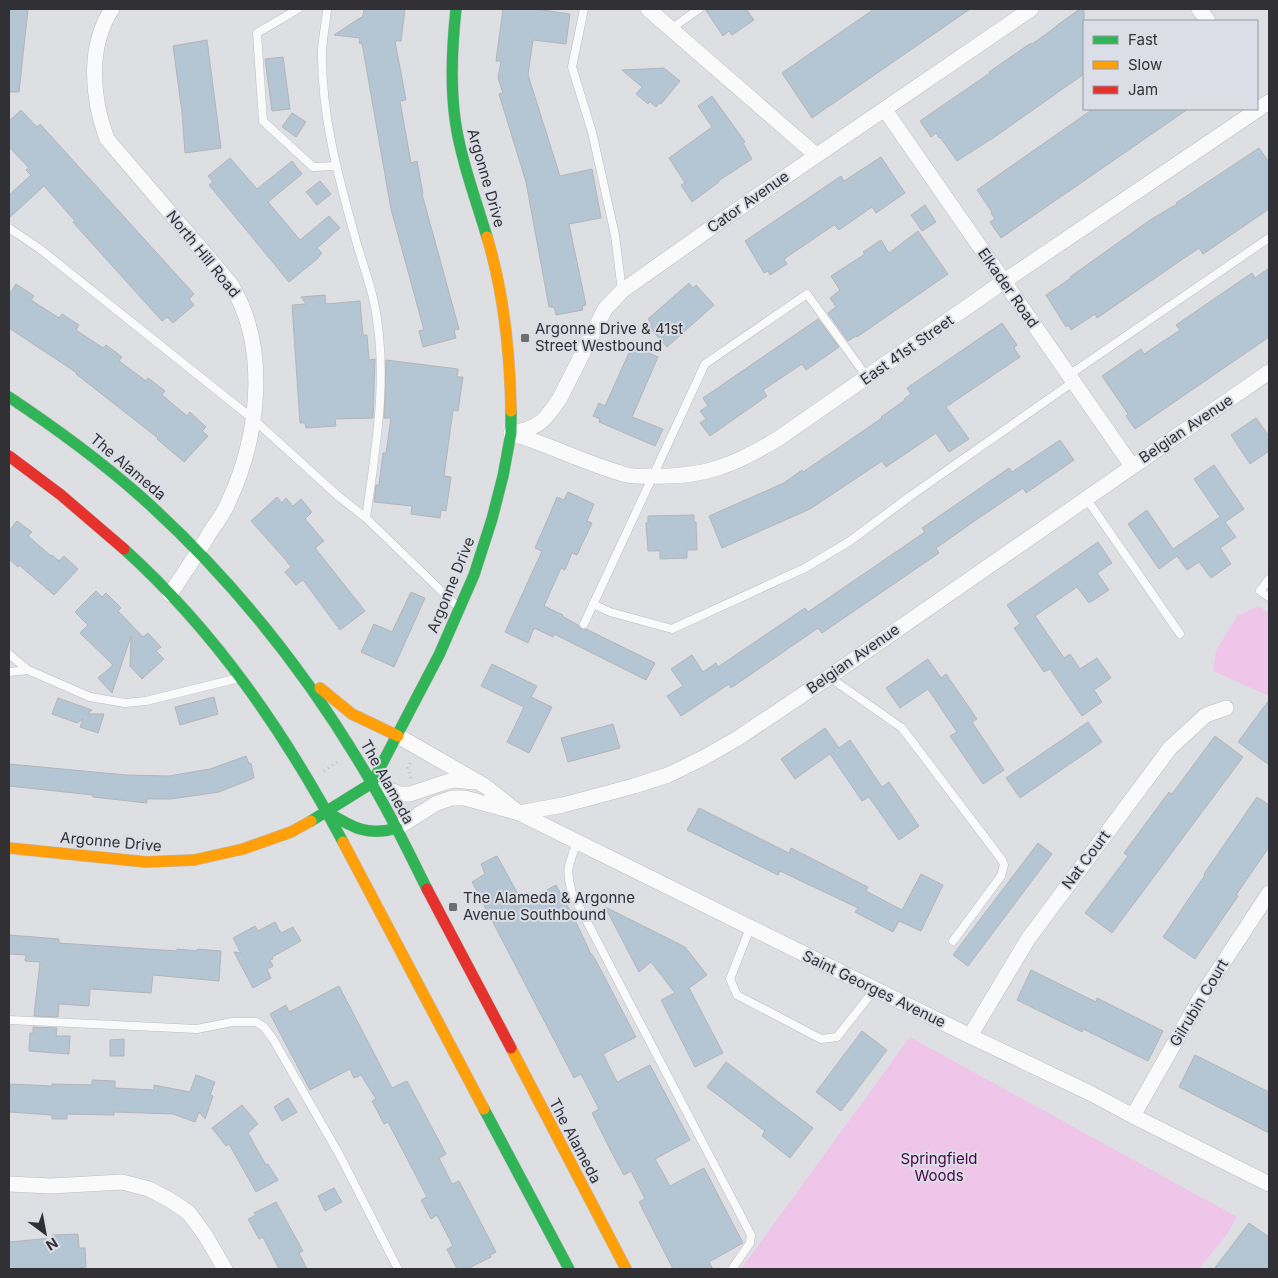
<svg xmlns="http://www.w3.org/2000/svg" width="1278" height="1278" viewBox="0 0 1278 1278" font-family="Inter,sans-serif">
<style>
.green{fill:#f0c5ea}
.building{fill:#b4c6d4;stroke:#b3b5b8}
.lines{fill:none;stroke-linecap:round;stroke-linejoin:round}
.lane-casing{stroke:#bcbdc0;stroke-width:9}
.street-casing{stroke:#bcbdc0;stroke-width:16}
.fast-casing{stroke:#bcbdc0;stroke-width:12}
.slow-casing{stroke:#bcbdc0;stroke-width:12}
.jam-casing{stroke:#bcbdc0;stroke-width:12}
.path{stroke:#bebfc1;stroke-width:3;stroke-dasharray:1 4;stroke-linecap:butt}
.lane{stroke:#fafafb;stroke-width:8}
.street{stroke:#fafafb;stroke-width:15}
.fast{stroke:#30b455;stroke-width:11}
.slow{stroke:#ff9f0a;stroke-width:11}
.jam{stroke:#e5322d;stroke-width:11}
.poi-dot{fill:#6e6e72;stroke:#dbdee6;stroke-width:2}
.labels{text-anchor:middle;stroke-width:4;stroke-linejoin:round;paint-order:stroke}
.street-label{font-size:15px;fill:#313135;stroke:#dbdee6}
.poi-label{font-size:15px;fill:#313135;stroke:#dbdee6;text-anchor:start}
.park-label{font-size:15px;fill:#4c0244;stroke:#dbdee6}
</style>
<rect width="100%" height="100%" fill="#dedfe3"/>
<path class="green" d="M1258,606L1269,613V696L1213,671L1216,651L1237,616Z
M910,1037L1237,1217L1227,1234L1199,1269H741Z"/>
<path class="building" d="M9,9H28L19,92H9Z
M364,9H405L401,41H395L406,100L400,101L404,124L411,163L417,161L423,194H422L459,329L454,330L456,338L423,347L419,331L424,330L391,209L362,43H359L360,38L334,35L363,16Z
M503,9H536L570,14L566,44L533,40L528,75L560,176L592,169L601,218L569,224L586,305L582,306L583,310L556,315L554,307H549L526,182L499,94L503,93L498,78L501,61H496Z
M705,9H746L754,20L732,35L729,31L723,36Z
M874,9H970L812,118L782,73Z
M1080,9H1084V74L993,138L957,161L940,137L939,138L936,133L931,137L920,121L990,73L989,72L1031,43L1032,44L1056,27V26Z
M207,40L221,148L185,153L182,112L173,46Z
M283,57L290,109L272,111L265,59Z
M664,68L680,81L661,104L659,103L656,107L650,102L648,104L636,94L642,87L622,70Z
M712,96L745,142L743,143L752,159L718,181L719,182L692,202L681,185L685,183L669,158L712,127L698,106Z
M1093,109H1188L1001,238L990,222L995,219L991,213L992,212L977,190Z
M21,110L37,127L40,124L194,294L189,299L194,305L173,323L167,317L162,321L79,229L73,222L75,221L44,186L9,218V195L31,175L26,170L29,168L9,147V121Z
M292,113L306,122L296,137L282,127Z
M1259,148L1269,162V209L1203,254L1199,248L1097,318L1095,314L1071,330L1068,325L1066,327L1046,295L1071,278L1070,277L1150,220L1177,204L1176,203Z
M881,157L905,193L876,213L872,207L839,230L834,225L784,259L787,264L770,275L768,271L764,273L745,241L841,176L844,181Z
M230,158L257,189L292,161L302,174L268,202L300,240L329,216L340,228L317,248L322,253L316,260L289,282L209,185L213,182L208,176Z
M320,181L331,194L317,205L306,192Z
M925,205L936,222L922,231L911,215Z
M918,231L948,274L857,337L856,336L848,341L828,313L836,307L830,298L840,290L831,276L865,254L863,252L881,240L889,253Z
M1269,268V337L1135,429L1126,416L1128,414L1102,376L1141,349L1144,354L1180,330L1176,325L1252,273L1255,278Z
M689,283L693,288L696,285L714,305L667,347L649,327L652,325L648,319Z
M16,284L34,296L31,300L59,318L62,314L79,325L76,330L103,348L106,345L122,357L119,361L146,381L148,378L165,391L162,395L187,416L190,412L206,427L202,431L208,436L184,462L157,439L158,438L76,374L77,373L9,328V295Z
M325,295L326,304L360,301L363,335H367L369,360L375,359L373,418L335,419L336,426L306,428L305,423H300L292,305L306,304L301,297Z
M818,319L839,347L806,370L802,364L763,390L767,396L710,436L700,423L706,419L700,411L708,406L703,398Z
M1002,323L1017,345L1014,348L1020,357L946,407L969,439L949,452L936,433L886,467L882,461L810,509L722,548L709,516L784,483L802,470L803,472L882,418L881,417L905,400L904,399L911,394L907,388Z
M632,346L658,357L632,417L663,429L655,446L599,422L600,419L593,416L599,403L605,406Z
M386,360L458,369L457,377H463L458,411L453,410L444,476L451,477L446,511L441,510L440,518L411,514L412,506L374,502L376,485H379L383,453H386L391,418H384Z
M1256,418L1269,436V451L1250,464L1231,435Z
M1060,440L1074,460L1026,493L1023,488L979,518L936,548L939,553L822,633L818,628L731,688L729,684L681,716L667,696L683,686L671,669L692,655L703,672L716,663L718,667L805,608L808,612L925,532L922,528L1009,468L1012,472Z
M1214,465L1244,509L1225,522L1236,537L1220,548L1231,564L1211,578L1199,562L1187,570L1177,556L1159,569L1128,524L1147,510L1173,549L1220,517L1194,479Z
M568,492L594,504L587,521L592,523L577,555L572,553L565,570L561,568L544,606L563,615L562,616L578,625L581,629H586L655,663L646,680L554,634L553,637L534,628L528,643L505,632L542,551L535,548L549,516L557,497L564,500Z
M277,497L282,503L286,498L293,506L301,499L312,512L305,519L324,541L315,548L365,611L340,630L303,580L296,585L285,572L291,567L285,559L251,521Z
M694,515V522H696L697,550H687V558L660,559V551H648L646,523H648V516Z
M17,521L32,532L28,536L51,556L52,555L59,561L64,556L78,569L54,595L19,565L18,567L9,559V531Z
M1098,542L1112,563L1097,573L1109,590L1089,603L1077,587L1035,616L1064,658L1070,654L1080,669L1097,658L1111,678L1094,690L1102,702L1082,716L1050,669L1044,672L1014,628L1020,624L1007,605Z
M96,591L102,597L106,593L121,608L118,611L143,637L148,633L161,647L156,651L164,659L142,679L130,666L131,636L112,693L98,678L113,665L80,633L88,625L75,612Z
M411,592L425,598L394,667L361,652L374,624L392,632Z
M928,659L941,678L946,674L977,719L972,722L1004,770L983,784L950,736L957,732L928,689L900,708L886,688Z
M492,664L537,686L531,697L552,707L529,753L507,742L524,707L481,686Z
M214,697L218,714L180,725L175,707Z
M58,698L92,710L88,714H104L98,733L80,727L83,719L77,723L52,714Z
M1269,700V765L1238,742Z
M1088,722L1102,742L1020,798L1006,778Z
M613,724L620,748L568,762L561,738Z
M825,728L839,748L850,740L882,787L889,782L919,826L899,840L869,797L862,801L830,754L795,779L781,759Z
M1215,736L1243,757L1112,933L1085,913L1128,856L1124,853L1169,792L1172,794Z
M246,756L249,764L251,763L254,778L219,792L171,799H147V803L93,797V795L9,786V764L126,775L169,776L210,769Z
M1257,797L1269,805V847L1236,895L1238,896L1195,959L1163,937L1205,875L1204,874Z
M699,808L789,853L791,848L868,887L866,891L902,910L921,874L943,885L921,931L899,921L893,932L855,912L858,908L780,871L778,875L687,830Z
M1038,843L1052,854L968,966L953,955Z
M497,856L523,903L556,885L573,916L590,952L595,959L636,1037L603,1054L617,1082L650,1065L690,1140L655,1159L670,1186L704,1168L743,1243L709,1262L713,1269H673L639,1202L645,1199L631,1171L624,1175L613,1155L592,1113L599,1109L581,1074L574,1078L472,882L485,874L481,864Z
M605,907L685,947L707,975L689,988L723,1053L695,1067L661,1000L675,993L651,962L639,972Z
M275,922L281,933L293,927L301,941L272,957L273,959L270,960L273,966L267,969L271,978L253,988L234,952L241,953L233,938L255,926L258,931Z
M9,935L59,939V943L177,951V949L197,951V949L221,951L219,981L153,975L151,993L90,989L89,1006L59,1004L58,1017L34,1016L40,962L25,961L26,955L9,954Z
M1031,970L1096,1002L1097,998L1163,1031L1148,1061L1083,1029L1082,1032L1017,1000Z
M339,986L392,1088L407,1081L446,1154L439,1158L452,1184L459,1181L496,1252L490,1255L491,1257L467,1269H457L447,1249L453,1246L437,1215L431,1219L421,1200L427,1197L388,1122L384,1124L372,1101L376,1099L361,1075L354,1078L350,1069L310,1090L270,1014L286,1005L289,1012Z
M33,1027L57,1028L56,1036H70L69,1054L29,1051L30,1033H33Z
M862,1031L887,1050L841,1111L816,1092Z
M124,1039V1056H110V1040Z
M1195,1055L1269,1092V1133L1179,1087Z
M726,1062L813,1128L790,1158L762,1136L765,1131L707,1087Z
M196,1075L215,1082L210,1095L213,1096L205,1119L199,1112L195,1122L173,1114L114,1112V1115L67,1114V1119H52V1115L9,1112L10,1084L52,1086V1084L92,1085V1080L115,1081V1088L154,1090V1085L190,1092Z
M288,1098L297,1112L282,1121L274,1107Z
M242,1105L258,1124L248,1133L266,1165L268,1164L278,1180L256,1192L229,1144L226,1146L212,1128Z
M334,1188L342,1202L325,1211L318,1196Z
M276,1202L303,1251L299,1253L307,1269H279L263,1237L259,1239L248,1219L256,1215L254,1213Z
M1249,1223L1269,1237V1269H1214Z
M78,1234L79,1248H85L86,1267L78,1268V1269H9V1242L52,1238V1235Z"/>
<g class="lines">
<g class="lane-casing">
<path id="lane" d="M298,9L257,33L263,121L313,167L336,166
M327,9C326,22 323,36 322,50C321,114 338,176 355,237C361,259 369,280 374,302C389,372 376,448 366,518
M584,9L572,67L592,132L615,235L622,291
M672,28L699,9
M9,228L40,249L253,419L337,495L366,518L458,607
M1069,375L1269,238
M1086,498L1180,634
M1269,579L1260,591L1269,597
M593,604L610,612L672,629L805,568L850,541L909,497L1073,382
M584,624L705,364L807,294L867,377
M9,654L28,670L90,697L125,703L146,701L239,678
M9,672L28,670
M829,677L902,728L1002,860L1004,865L1001,876L953,941
M577,842C569,865 565,868 572,893L751,1235L750,1243L732,1269
M750,928L730,979L737,995L821,1039L837,1037L875,989
M9,1020L197,1029L232,1022H256L264,1027L273,1039L339,1154L398,1269"/>
</g>
<g class="street-casing">
<path id="street" d="M112,9C87,47 92,99 107,139L230,283C270,347 259,437 228,503C224,513 218,521 212,529C199,551 185,572 170,594
M648,9L816,155
M1199,9L1208,21
M885,110L1132,466
M511,433C550,445 587,464 627,475C635,477 645,476 653,476C704,478 737,464 779,438L1003,282L1269,102
M512,433C540,428 545,420 560,398L605,309L622,291L725,218L1031,9
M398,736L485,786L519,813L970,1036L1090,1093L1133,1116L1269,1184
M372,783L400,794H410L446,782L455,780L474,782
M397,828L437,803L452,798H465L519,813L563,805L634,786L668,775L703,758L738,738L829,677L1269,372
M970,1036L1028,939L1170,748L1206,715L1226,708
M1133,1116L1202,995L1269,893
M9,1184L51,1186L122,1182L149,1189L170,1200L189,1213L205,1235L225,1269"/>
</g>
<g class="fast-casing">
<path id="fast" d="M456,9C452,46 450,82 455,119C460,157 476,200 487,237
M9,397C54,427 98,459 139,495C231,577 309,675 371,782C392,817 409,853 427,889
M124,549C216,632 285,733 343,842
M327,812C352,827 367,837 397,828
M311,821L372,783L439,655L474,575L492,519L503,476L511,433V411
M484,1109L569,1269"/>
</g>
<g class="slow-casing">
<path id="slow" d="M487,237C504,293 510,352 511,411
M320,688L352,714L398,736
M343,842L484,1109
M9,848L146,862L194,860L243,849L291,832L311,821
M511,1048L626,1269"/>
</g>
<g class="jam-casing">
<path id="jam" d="M9,456L61,495L124,549
M427,889L511,1048"/>
</g>
<path class="path" d="M324,771L337,762
M411,778L408,768L411,761"/>
<use href="#lane" class="lane"/>
<use href="#street" class="street"/>
<use href="#fast" class="fast"/>
<use href="#slow" class="slow"/>
<use href="#jam" class="jam"/>
</g>
<g class="poi-dot">
<rect x="520" y="333" width="10" height="10" rx="2.5"/>
<rect x="448" y="902" width="10" height="10" rx="2.5"/>
</g>
<g class="labels">
<g class="street-label">
<text transform="translate(486 178) rotate(74)" y="5">Argonne Drive</text>
<text transform="translate(748 202) rotate(-35)" y="5">Cator Avenue</text>
<text transform="translate(203 254) rotate(51)" y="5">North Hill Road</text>
<text transform="translate(1008 288) rotate(55)" y="5">Elkader Road</text>
<text transform="translate(907 350) rotate(-35)" y="5">East 41st Street</text>
<text transform="translate(1186 429) rotate(-34)" y="5">Belgian Avenue</text>
<text transform="translate(128 467) rotate(40)" y="5">The Alameda</text>
<text transform="translate(451 585) rotate(-68)" y="5">Argonne Drive</text>
<text transform="translate(853 659) rotate(-35)" y="5">Belgian Avenue</text>
<text transform="translate(387 782) rotate(61)" y="5">The Alameda</text>
<text transform="translate(111 842) rotate(5)" y="5">Argonne Drive</text>
<text transform="translate(1086 860) rotate(-53)" y="5">Nat Court</text>
<text transform="translate(874 989) rotate(26)" y="5">Saint Georges Avenue</text>
<text transform="translate(1199 1003) rotate(-59)" y="5">Gilrubin Court</text>
<text transform="translate(575 1141) rotate(62)" y="5">The Alameda</text>
</g>
<g class="poi-label">
<text x="535" y="334">Argonne Drive &amp; 41st<tspan x="535" dy="17">Street Westbound</tspan></text>
<text x="463" y="903">The Alameda &amp; Argonne<tspan x="463" dy="17">Avenue Southbound</tspan></text>
</g>
<g class="park-label">
<text x="939" y="1164">Springfield<tspan x="939" dy="17">Woods</tspan></text>
</g>
</g>
<rect width="1278" height="1278" fill="none" stroke="#313135" stroke-width="20"/>
<rect x="1083" y="20" width="175" height="90" fill="#dbdee6" stroke="#97999f"/>
<rect x="1093" y="36" width="25" height="8" fill="#30b455" stroke="#97999f"/>
<text x="1128" y="45" font-size="15" fill="#313135">Fast</text>
<rect x="1093" y="61" width="25" height="8" fill="#ff9f0a" stroke="#97999f"/>
<text x="1128" y="70" font-size="15" fill="#313135">Slow</text>
<rect x="1093" y="86" width="25" height="8" fill="#e5322d" stroke="#97999f"/>
<text x="1128" y="95" font-size="15" fill="#313135">Jam</text>
<g transform="translate(45 1233) rotate(148)" stroke="#dbdee6" stroke-width="4" paint-order="stroke">
<path d="M0-4L9 19L0 12L-9 19Z" fill="#313135"/>
<text y="-8" font-size="14" font-weight="bold" text-anchor="middle" fill="#313135">N</text>
</g>
</svg>
